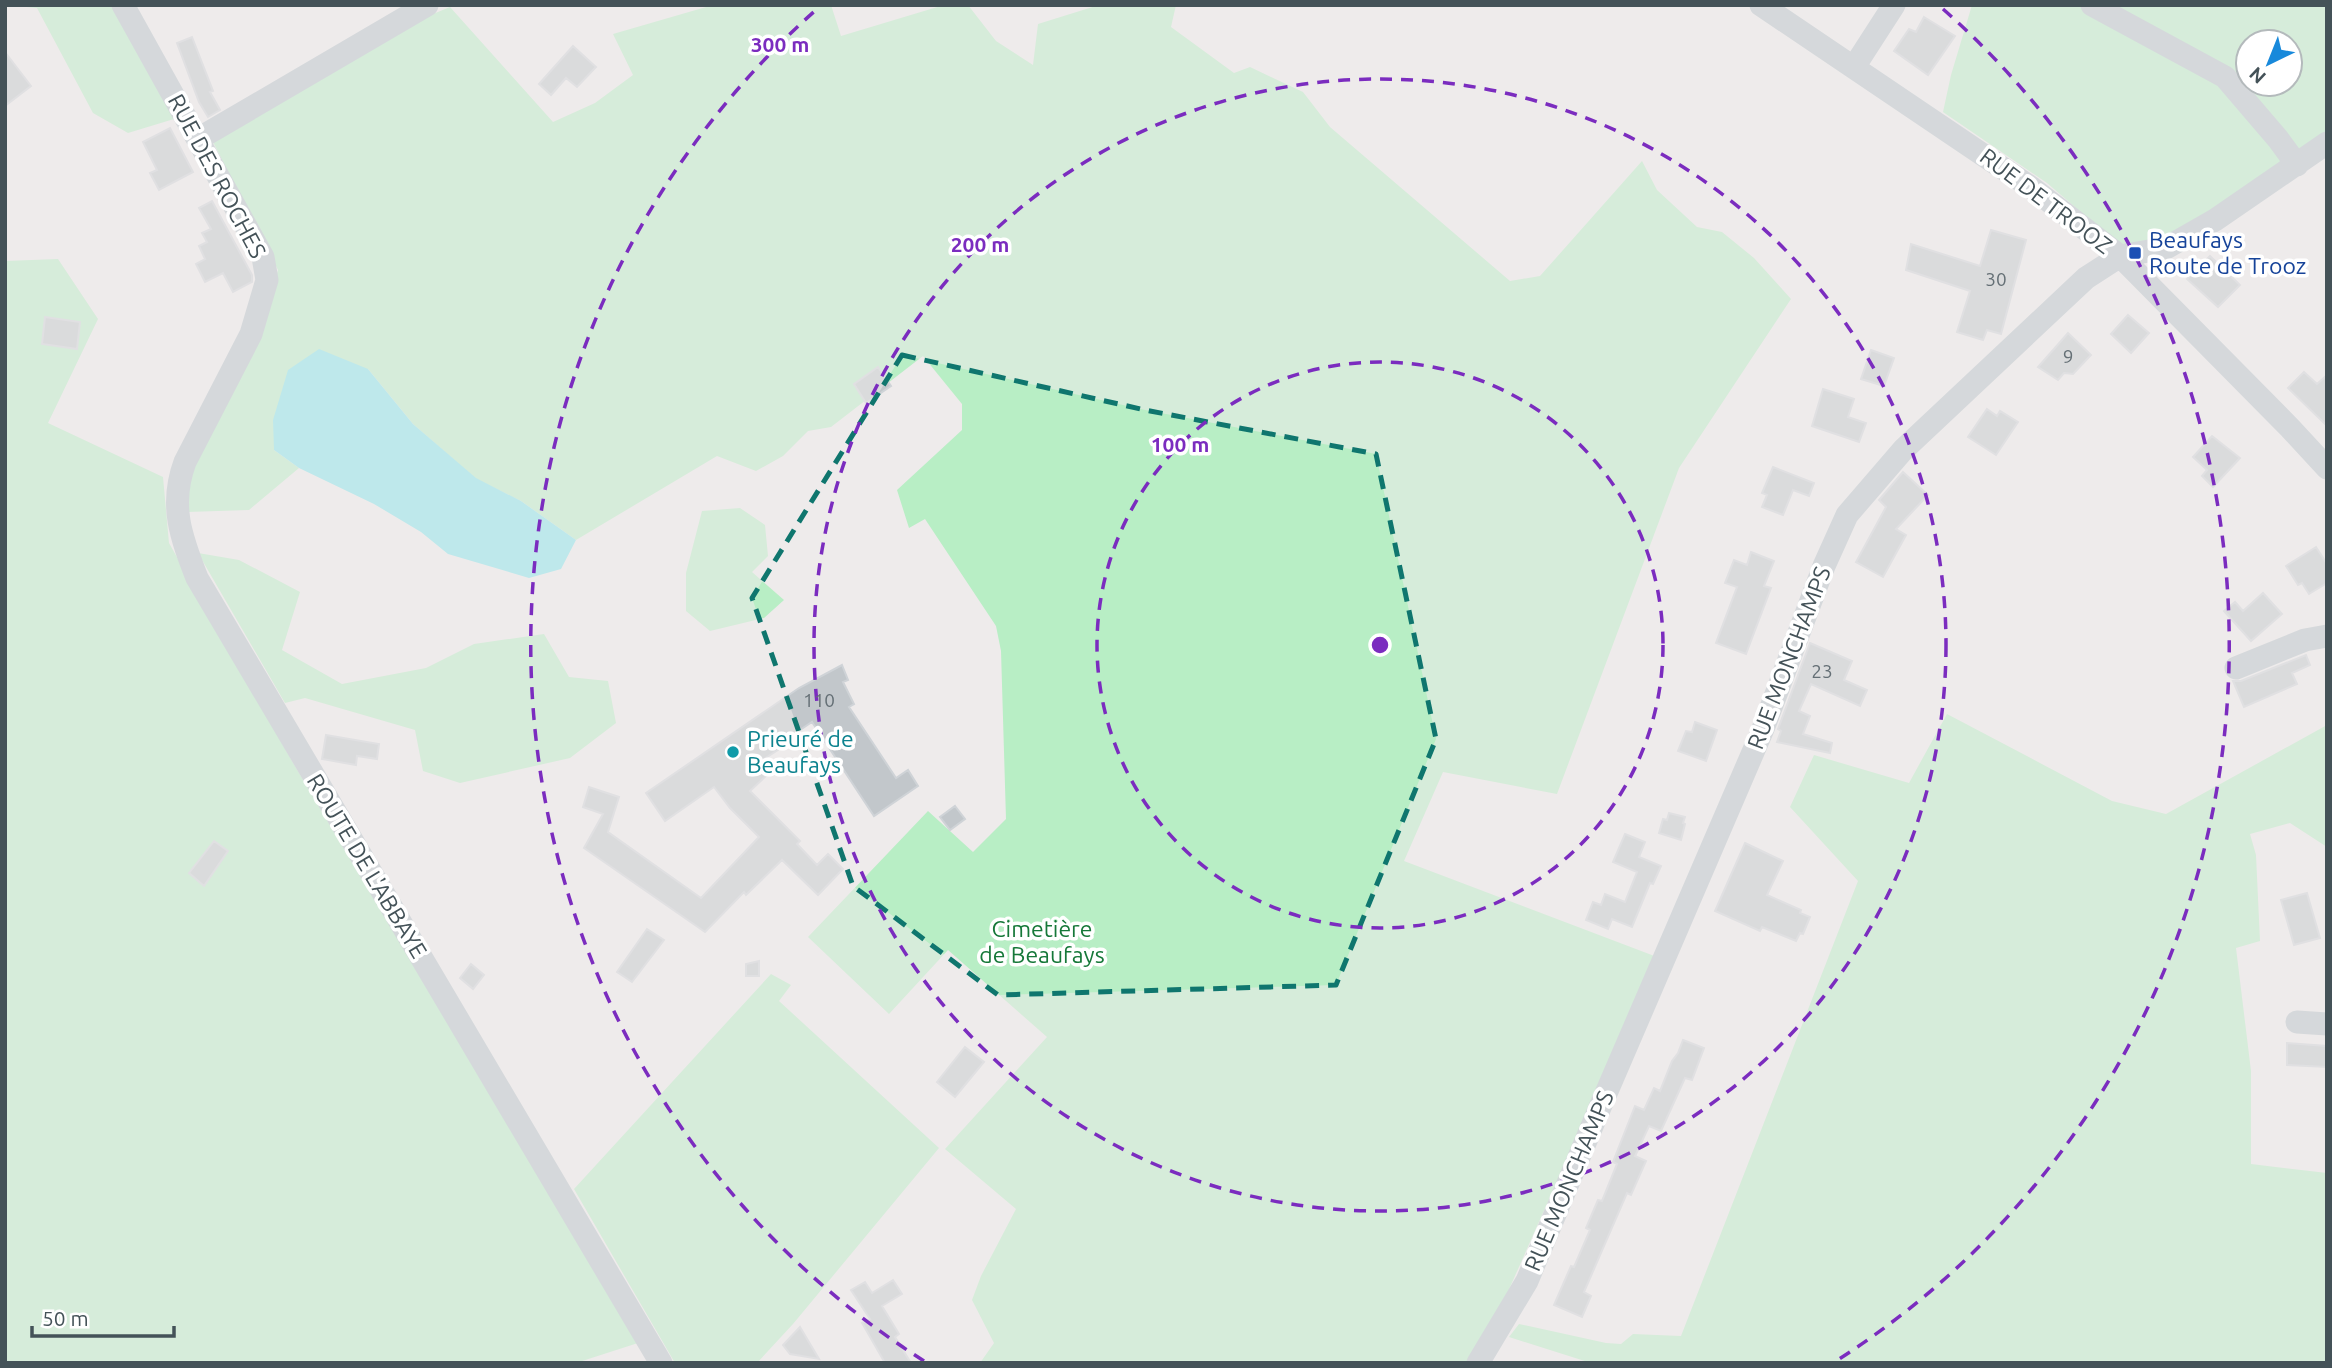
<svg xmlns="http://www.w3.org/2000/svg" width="2332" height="1368" viewBox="0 0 2332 1368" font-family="Ubuntu,sans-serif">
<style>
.green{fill:#b8eec5;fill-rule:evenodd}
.water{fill:#84e4eb}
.building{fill:#c2c7cb;stroke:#cfd3d7;stroke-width:2}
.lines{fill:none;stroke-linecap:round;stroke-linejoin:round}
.minor{stroke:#b6c2c8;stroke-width:23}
.marked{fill:none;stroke:#0f766e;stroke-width:5;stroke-dasharray:14 9;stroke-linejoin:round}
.ring{fill:none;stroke:#7b2cbf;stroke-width:3.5;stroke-dasharray:12 9}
.transit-dot{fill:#1a4fb4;stroke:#fff;stroke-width:2.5}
.culture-dot{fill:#0f9aa8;stroke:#fff;stroke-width:2.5}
.labels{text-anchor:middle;stroke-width:7;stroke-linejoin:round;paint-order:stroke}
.number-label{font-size:19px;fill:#646f75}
.street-label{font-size:23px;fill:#445258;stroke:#fff}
.transit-label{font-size:23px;fill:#164399;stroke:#fff;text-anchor:start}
.culture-label{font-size:23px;fill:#0d838f;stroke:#fff;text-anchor:start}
.park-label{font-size:23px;fill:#167839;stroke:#fff}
.centre{fill:#7b2cbf;stroke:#fff;stroke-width:3.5}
.ring-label{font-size:21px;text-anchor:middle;font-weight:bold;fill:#7b2cbf;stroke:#fff;stroke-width:7;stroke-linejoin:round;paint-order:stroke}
</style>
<rect width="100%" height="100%" fill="#eeebeb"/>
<path class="green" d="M5,5H116L174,119L128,133L93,113L37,8Z
M713,5H831L841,36L944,5H968L996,41L1033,65L1038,24L1099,5H1176L1171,27L1234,73L1250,67L1303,92L1330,127L1510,281L1540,276L1642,161L1657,190L1697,227L1722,232L1754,258L1791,299L1679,468L1557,794L1443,772L1404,861L1657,957L1498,1314L1466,1363H980L994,1343L972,1300L981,1276L1016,1209L945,1149L1047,1037L948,950L889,1014L808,937L928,811L973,852L1006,819L1001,651L996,626L925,519L909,528L897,490L962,430V404L923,356L831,427L808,431L783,456L756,471L717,456L576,540L521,501L476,479L413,424L368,369L274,450L299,468L249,510L187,512V469L260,326L278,270L213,142L404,26L450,7L553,122L595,103L633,75L613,34Z
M1972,5H2327V133L2200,219L2131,255L2047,183L1943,112L1951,75ZM2248,42H2290V84H2248Z
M58,259L98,319L48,423L163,477L169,543L292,761L638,1343L576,1363H5V261Z
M740,508L765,525L768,556L752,572L784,600L764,618L710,631L686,611V573L702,511Z
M198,553L239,560L300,592L282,650L342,684L426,668L474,644L544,634L569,677L608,681L616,723L570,758L460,783L423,771L415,730L305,698L285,703Z
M1947,714L2112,801L2166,814L2327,725V847L2290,823L2250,834L2256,855L2260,941L2236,948L2251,1071V1164L2327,1173V1363H1591L1509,1337L1519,1324L1606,1343L1621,1344L1633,1334L1681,1336L1858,881L1790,807L1814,755L1909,783Z
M771,974L791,985L779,1001L939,1148L793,1324L757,1363H675L574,1189Z"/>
<path class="water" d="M319,349L368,369L413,424L476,478L521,501L576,540L561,569L529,578L448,554L421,532L374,504L299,468L274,450L273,420L288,370Z"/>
<path class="building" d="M1924,17L1955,36L1928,75L1894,51L1909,29L1916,32Z
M192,37L213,91L210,92L220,110L208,117L199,102L177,43Z
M573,46L596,67L577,87L566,78L551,95L539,84Z
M5,52L31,86L5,106Z
M170,128L193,172L159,190L150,173L157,170L143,142Z
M212,201L252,275V282L233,292L223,273L205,282L196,264L205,259L199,246L207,242L202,233L211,229L199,208Z
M1991,230L2026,240L2001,334L1987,330L1983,340L1957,332L1970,291L1906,270L1911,244L1980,266Z
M2210,256L2240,285L2218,307L2187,279Z
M2128,315L2149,333L2131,353L2111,334Z
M45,317L80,322L77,349L42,344Z
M2068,333L2091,355L2073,374L2064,373L2058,380L2038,367Z
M1871,350L1894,358L1884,386L1861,379Z
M878,367L891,386L866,403L854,384Z
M2304,372L2317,384L2327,375V426L2288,388Z
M1823,389L1854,399L1848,417L1866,423L1859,442L1812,426Z
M1987,409L1997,416L2000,411L2018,422L1996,455L1968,437Z
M2212,436L2240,458L2213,487L2202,476L2207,470L2193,457Z
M1773,467L1814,483L1809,496L1793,490L1783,515L1762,507L1767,495L1762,493Z
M1903,472L1928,495L1896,529L1906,535L1883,577L1856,562L1886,507L1879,500Z
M2316,547L2327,564V583L2309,594L2302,583L2298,585L2286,566Z
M1751,552L1774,561L1764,586L1771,588L1746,654L1716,643L1737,587L1725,583L1734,560L1747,565Z
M2263,593L2282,614L2251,641L2224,611L2235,602L2243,611Z
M1810,643L1852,661L1844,680L1867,690L1860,706L1811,684L1799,711L1810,716L1803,734L1832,743L1830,753L1777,742L1781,731L1778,729Z
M2306,655L2310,665L2292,673L2297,684L2244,707L2233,681H2241Z
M842,665L848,680L843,682L854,704L849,707L896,778L908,770L918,786L874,816L812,722L779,744L781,748L755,765L766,776L750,791L800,841L797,844L817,865L828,854L843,869L818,895L782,860L746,895L744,892L705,932L584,848L603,814L583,807L589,787L619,797L608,832L701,898L759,837L730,808L714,787L665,821L646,793L799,688Z
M1695,722L1717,730L1706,761L1678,751L1686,731L1692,732Z
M326,735L379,744L377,759L357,756L356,765L322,759Z
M955,806L965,819L950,830L940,817Z
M1669,813L1685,817L1683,823L1685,824L1681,840L1659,833L1663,819L1667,820Z
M1625,834L1645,842L1639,857L1661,866L1653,884L1650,883L1632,927L1612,919L1608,929L1586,920L1593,902L1601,905L1605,894L1625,902L1637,872L1613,862Z
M214,841L228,851L204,886L189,873Z
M1745,843L1783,861L1767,895L1801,910L1800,913L1810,917L1803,934L1800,933L1796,941L1762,927L1760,931L1715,911Z
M2307,893L2320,938L2294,945L2281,900Z
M647,929L664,940L632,982L617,972Z
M759,961V976H746V964Z
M471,964L484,975L473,989L460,978Z
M1683,1040L1704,1048L1692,1080L1685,1078L1661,1131L1649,1126L1637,1152L1635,1156L1646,1161L1631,1195L1627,1193L1584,1292L1591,1296L1582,1317L1554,1305L1571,1266L1574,1267L1590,1230L1586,1228L1598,1200L1602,1201L1617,1164L1613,1162L1635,1106L1644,1110L1654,1088L1660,1091L1672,1061L1678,1053Z
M2287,1043L2327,1046V1067L2287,1065Z
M965,1047L984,1062L955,1097L937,1082Z
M893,1280L902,1294L882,1306L899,1334L895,1337L911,1363H885L862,1323L870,1319L851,1290L865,1282L872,1293Z
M800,1327L819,1359L790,1354L783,1345Z"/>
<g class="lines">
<path class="minor" d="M123,5L263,257L267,280L251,334L185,462C169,505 181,537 197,578L661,1363
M1761,5L2032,188L2120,256L2290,428L2327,468
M2092,5L2225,77L2278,139L2297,165
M1854,67L1894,5
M198,139L427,5
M2236,668L2305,640L2327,636
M2297,1022L2327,1024
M1478,1363L1527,1281L1598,1112L1763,729L1824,566L1847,515L1903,450L2086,278L2120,256L2166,248L2215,220L2327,143"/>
</g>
<path d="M0 0H2332V1368H0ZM902,355L1145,410L1376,454L1436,739L1336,985L998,995L853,886L752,598Z" fill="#eeebeb" fill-opacity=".55" fill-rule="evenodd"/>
<path class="marked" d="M902,355L1145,410L1376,454L1436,739L1336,985L998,995L853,886L752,598Z"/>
<g class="ring">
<circle cx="1380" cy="645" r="283"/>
<circle cx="1380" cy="645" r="566"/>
<path d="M924 1361A849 849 0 0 1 817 9M1943 9A849 849 0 0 1 1836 1361"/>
</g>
<rect class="transit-dot" x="2128" y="246" width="14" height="14" rx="3.5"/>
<circle class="culture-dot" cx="733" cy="752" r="7"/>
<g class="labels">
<g class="number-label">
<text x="1996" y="286">30</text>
<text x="2068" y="363">9</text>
<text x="1822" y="678">23</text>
<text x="819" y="707">110</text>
</g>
<g class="street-label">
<text transform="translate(217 176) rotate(62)" y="8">RUE DES ROCHES</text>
<text transform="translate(2046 201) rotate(37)" y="8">RUE DE TROOZ</text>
<text transform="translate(1789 658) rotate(-69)" y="8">RUE MONCHAMPS</text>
<text transform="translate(367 866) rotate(59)" y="8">ROUTE DE L'ABBAYE</text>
<text transform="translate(1569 1181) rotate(-67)" y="8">RUE MONCHAMPS</text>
</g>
<g class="transit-label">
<text x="2149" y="248">Beaufays<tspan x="2149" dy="26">Route de Trooz</tspan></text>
</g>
<g class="culture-label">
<text x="747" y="747">Prieuré de<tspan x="747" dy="26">Beaufays</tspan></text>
</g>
<g class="park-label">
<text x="1042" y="937">Cimetière<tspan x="1042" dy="26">de Beaufays</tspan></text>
</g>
</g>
<circle cx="1380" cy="645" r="10" class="centre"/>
<g class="ring-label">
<text x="780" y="52">300 m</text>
<text x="980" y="252">200 m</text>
<text x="1180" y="452">100 m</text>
</g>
<rect width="2332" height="1368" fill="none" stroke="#445258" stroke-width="14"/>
<g transform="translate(2269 63) rotate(223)"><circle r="33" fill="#ffffff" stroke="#b4babc" stroke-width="2"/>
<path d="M0-5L12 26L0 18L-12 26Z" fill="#1889db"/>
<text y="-10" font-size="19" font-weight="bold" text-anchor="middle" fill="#445258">N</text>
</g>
<path d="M32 1326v10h142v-10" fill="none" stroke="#445258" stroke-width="3.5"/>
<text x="42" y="1326" font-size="21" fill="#445258" stroke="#ffffff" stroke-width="5" paint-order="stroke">50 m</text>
</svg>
